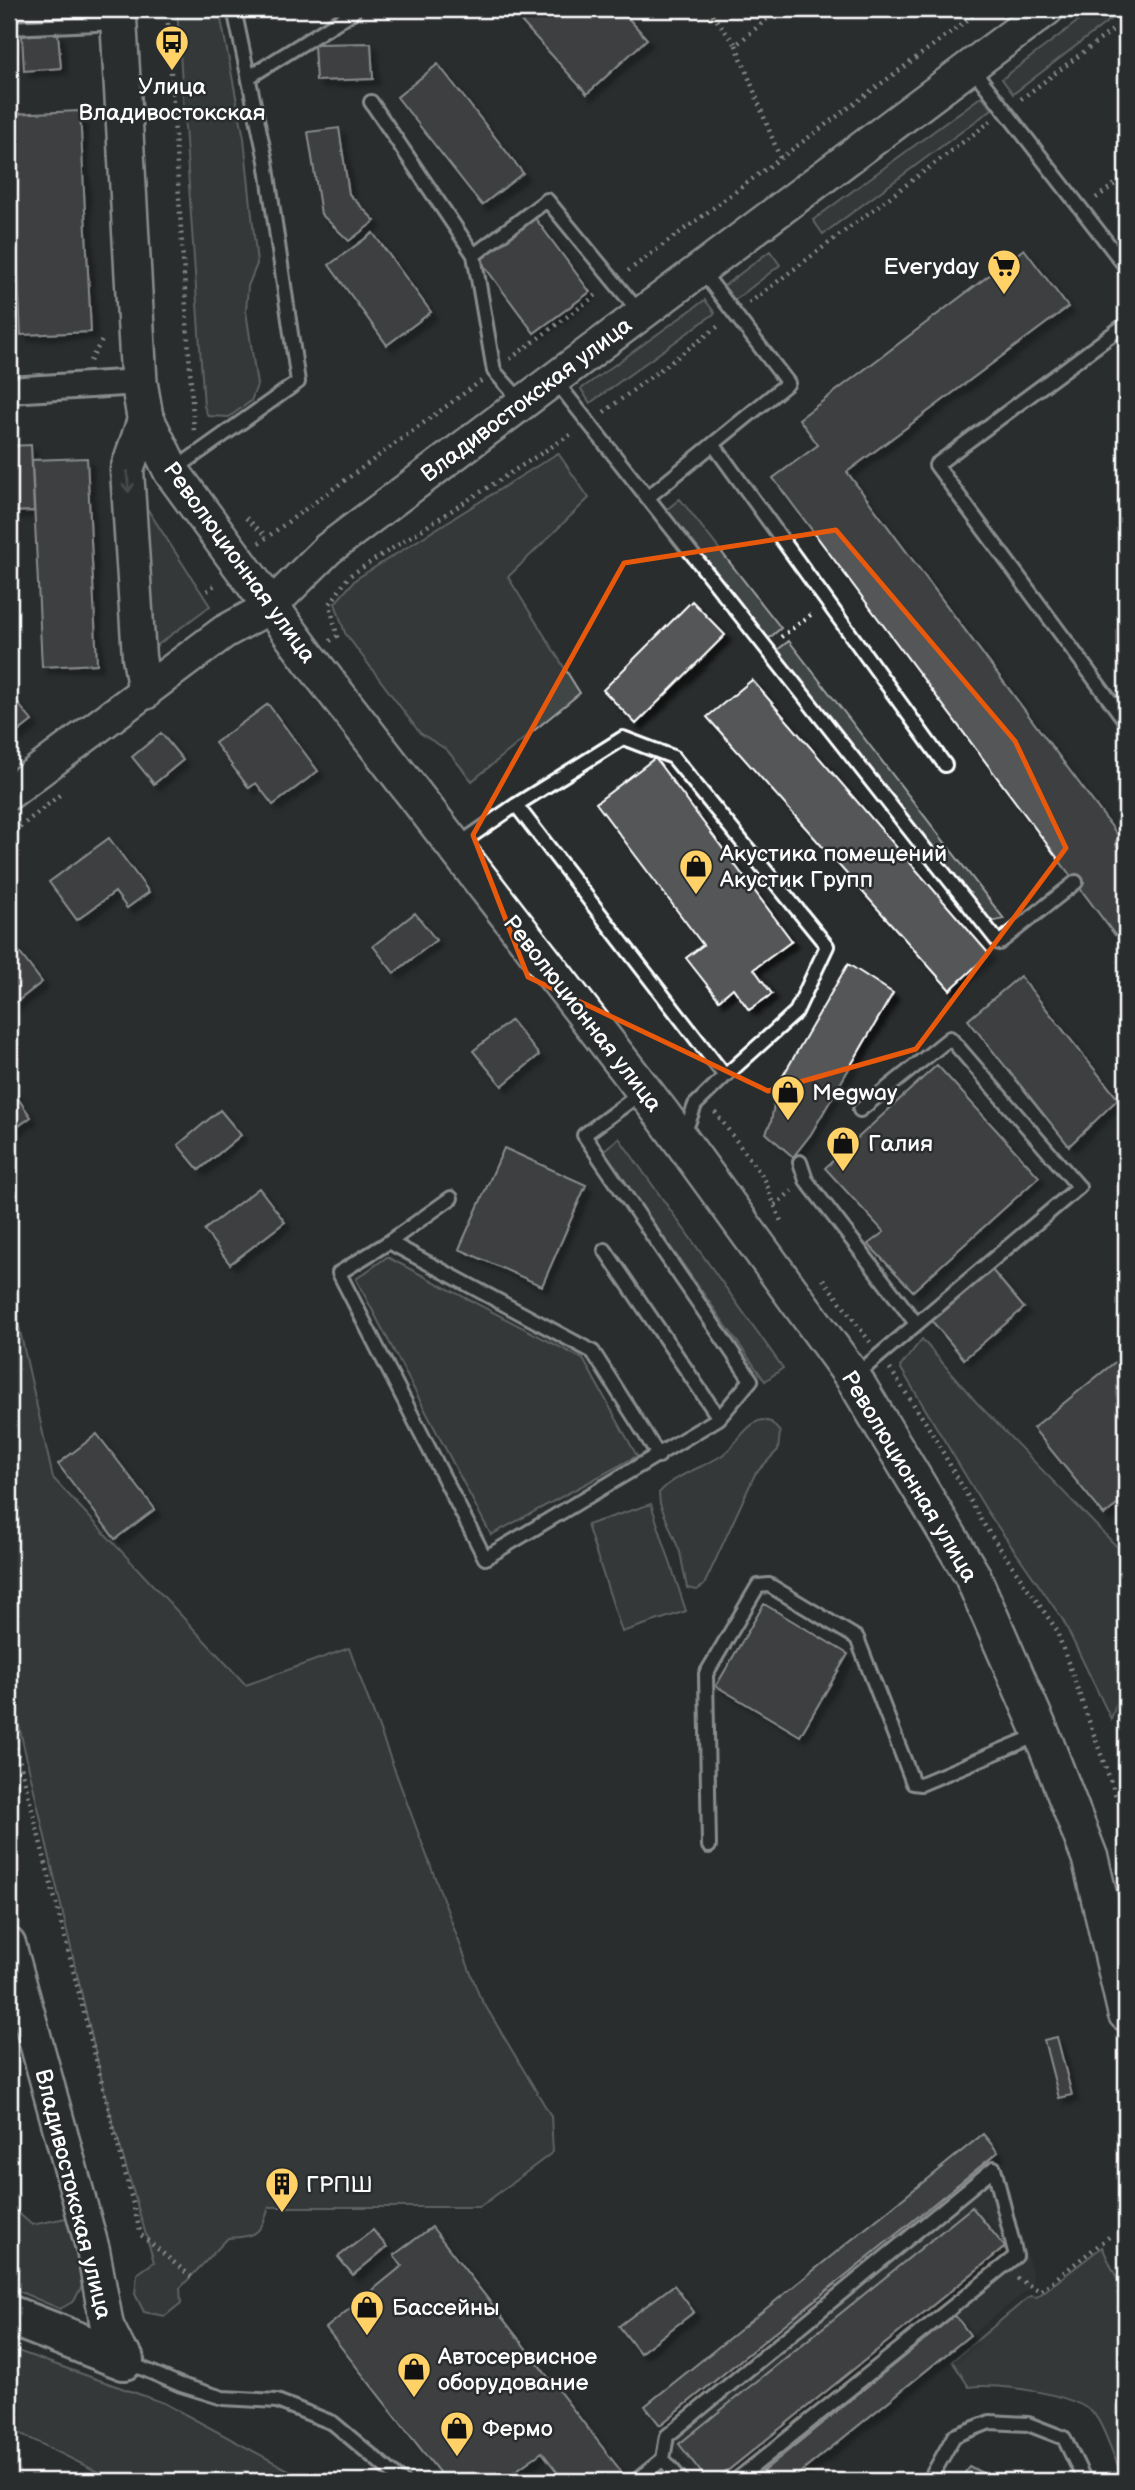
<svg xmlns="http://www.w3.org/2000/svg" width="1135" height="2490" viewBox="0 0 1135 2490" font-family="'Balsamiq Sans',sans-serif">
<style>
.built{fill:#373a3b}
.green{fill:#414445;stroke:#a0a2a2;stroke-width:2}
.building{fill:#555758;stroke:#fff;stroke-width:2;filter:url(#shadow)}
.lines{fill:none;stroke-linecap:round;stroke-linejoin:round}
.service-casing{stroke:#fff;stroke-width:18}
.minor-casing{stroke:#fff;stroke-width:30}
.tertiary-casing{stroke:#fff;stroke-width:37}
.secondary-casing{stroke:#fff;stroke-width:40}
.primary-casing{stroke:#fff;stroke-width:44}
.path{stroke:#fff;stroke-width:4.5;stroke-dasharray:2 5;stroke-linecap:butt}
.service{stroke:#2a2d2e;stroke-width:12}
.minor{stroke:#2a2d2e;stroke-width:24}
.tertiary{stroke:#2a2d2e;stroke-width:32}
.secondary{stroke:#2a2d2e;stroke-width:35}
.primary{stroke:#2a2d2e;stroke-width:38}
.oneway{stroke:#6a6c6d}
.marked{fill:none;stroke:#e8590c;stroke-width:5;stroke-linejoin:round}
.labels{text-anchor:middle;stroke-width:5;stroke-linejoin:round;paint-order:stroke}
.poi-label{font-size:23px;fill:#fff;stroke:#2a2d2e;text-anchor:start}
.street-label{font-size:23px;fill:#fff;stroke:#2a2d2e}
</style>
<defs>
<filter id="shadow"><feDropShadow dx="6" dy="6" stdDeviation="2" flood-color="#0009"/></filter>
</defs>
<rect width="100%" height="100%" fill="#2a2d2e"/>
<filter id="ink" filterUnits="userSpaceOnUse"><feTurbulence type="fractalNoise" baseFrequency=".0143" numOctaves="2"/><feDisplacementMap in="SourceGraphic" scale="14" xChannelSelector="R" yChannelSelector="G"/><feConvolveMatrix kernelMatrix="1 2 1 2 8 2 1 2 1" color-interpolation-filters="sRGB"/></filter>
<g filter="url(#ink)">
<path class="built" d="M983,2134L998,2152L1033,2276L1031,2287L790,2481H701L645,2406Z"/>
<path class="green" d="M177,9H219L244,138L257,264L248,286L246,311L257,385L251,401L229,417L208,416L204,406Z
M1094,9H1124L1013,94L1002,79Z
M982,96L992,109L823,234L813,220Z
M770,251L780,265L735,300L724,286Z
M705,300L715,313L590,403L581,389Z
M558,453L589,498L508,577L580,693L472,781L447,750L420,733L345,633L335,603L356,579Z
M139,496L210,606L144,655Z
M680,499L781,628L767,640L666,510Z
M789,641L1004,919L987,923L776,651Z
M619,1138L783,1368L765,1381L603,1151Z
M387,1257L583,1359L637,1456L491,1535L356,1279Z
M9,1282L53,1478L246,1685L349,1648L479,1995L551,2116L553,2152L480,2207H269C260,2235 257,2236 228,2238L180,2288L181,2303L165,2316L144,2312L135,2294L137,2274L154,2262L107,2102L9,1683Z
M922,1339L977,1403L1126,1556V1676L1111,1719L1063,1620L987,1511L900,1367Z
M762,1420L771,1422L780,1432L778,1450L755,1474L704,1585L697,1590L687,1588L680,1552L660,1504L659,1493C676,1474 700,1469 721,1456C736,1446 745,1424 762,1420Z
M651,1504L686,1611L622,1632L587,1525Z
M15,2210L32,2225L71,2217L85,2280L74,2301L60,2309L9,2287V2229L12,2226L10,2214Z
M1102,2247L1122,2289L1126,2310V2481C1118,2474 1106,2427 1094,2414C1074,2393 997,2383 969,2387L952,2361L1030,2296L1037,2297Z
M9,2348L164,2403L309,2481H116L9,2428Z"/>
<path class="building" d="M510,9H620L647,39L587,94Z
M58,33L61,68L24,71L22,36Z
M371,43L373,79L316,81L314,44Z
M438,64L523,173L482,205L397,97Z
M80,111L91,332L21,335L10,114Z
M339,128L349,194L375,221L349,241L321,214L308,132Z
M535,218L590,292L534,333L479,259Z
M373,233L431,312L387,345L329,265Z
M1024,249L1068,307L847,472L1126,846V926L1115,935L773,478L818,445L799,419Z
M31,445L34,511L9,512V446Z
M87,458L97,664L42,667L32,460Z
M692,601L725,635L636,724L603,690Z
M752,680L989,954L950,990L707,717Z
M9,692L32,721L9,739Z
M268,704L318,771L273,805L256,783L249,788L215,743Z
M161,733L183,760L154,784L132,757Z
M655,758L792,941L754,969L772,994L749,1010L733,988L719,1000L686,958L703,945L596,803Z
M109,838L149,892L127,908L115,892L77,920L49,882Z
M415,913L436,940L394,973L373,946Z
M9,939L42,982L9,1008Z
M848,964L893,993L811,1134L793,1157L766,1133L771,1122L777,1086Z
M1020,976L1118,1099L1069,1146L968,1020Z
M511,1020L539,1055L502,1086L473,1051Z
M937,1065L1039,1177L913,1291L868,1244L884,1232L825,1168Z
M9,1086L31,1117L9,1133Z
M220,1110L241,1135L199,1170L178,1145Z
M504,1148L586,1185L542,1286L459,1249Z
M259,1188L285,1222L230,1264L204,1230Z
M992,1270L1024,1308L964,1359L932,1321Z
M1120,1358L1126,1367V1498L1104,1515L1033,1428Z
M97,1434L155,1509L115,1539L58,1464Z
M764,1604L848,1654L800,1736L716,1686Z
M1057,2037L1072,2095L1059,2098L1044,2040Z
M983,2134L998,2152L660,2425L645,2406Z
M972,2207L1005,2247L715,2481H708L679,2444Z
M432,2227L627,2479L624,2481H564L542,2452L501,2481H446L326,2328L402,2266L394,2255Z
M373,2230L387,2247L353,2275L338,2257Z
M674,2285L694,2312L640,2353L619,2326Z
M955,2315L970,2335L790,2481H751Z
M969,2466L997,2481H960Z"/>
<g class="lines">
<g class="service-casing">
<path id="service" d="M9,28L118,23
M972,68L1126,267
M249,77L353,12V9
M371,102L474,255L547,200L640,313
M474,255L494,371L521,401
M1126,324L936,465L1126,722
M554,379L999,943L1076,882
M713,444L945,765
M174,470L298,382L266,161L234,9
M647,498L788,383L701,270
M516,805L623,738L673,757L827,946L796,1012L725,1076
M1124,843L1126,842
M458,845L516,805L725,1076L695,1105L683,1137
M641,1093L584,1135L751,1380L719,1418L485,1558L339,1273L389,1242L593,1352L659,1456
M800,1162L806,1180L915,1322
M389,1242L451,1198
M605,1250L719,1418
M856,1375L1079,1187L950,1038L860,1110
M709,1846L706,1674L758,1586L769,1585L857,1638L913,1783L921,1784L1038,1735
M127,2362L181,2385L223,2398L277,2401L333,2423L402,2481
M663,2459L682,2481
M636,2481L663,2459L667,2436L994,2168L1016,2256L735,2481
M929,2481L954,2436L990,2422L1028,2424L1064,2438L1085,2481"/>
</g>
<g class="minor-casing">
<path id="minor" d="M9,390L139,382"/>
</g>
<g class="tertiary-casing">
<path id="tertiary" d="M145,693L139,657L127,470L145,417
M9,793L224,632L270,607L328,549L1047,9
M9,1944L93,2250L107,2326L124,2360"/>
</g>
<g class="secondary-casing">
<path id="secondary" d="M118,9L139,382L145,417L172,472L308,657L662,1114L853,1377L972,1575L1045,1742L1090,1858L1126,2013"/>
</g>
<g class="primary-casing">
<path id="primary" d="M9,2315L124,2360"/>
</g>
<path class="path" d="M167,9L194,432
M708,9L736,45L779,9
M736,45L780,158
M1021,99L1126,20
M1096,198L1126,176
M628,271L982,9
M749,303L991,121
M510,359L599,293
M90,361L104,337
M604,412L720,325
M246,518L266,536
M259,543L481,381
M207,591L217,583
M781,637L813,613
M330,641L337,636L330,604L349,576L573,433
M9,836L62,793
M715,1112L764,1178L782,1224
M775,1205L792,1191
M823,1279L870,1342
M890,1369L926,1423L986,1528L1056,1629L1126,1824
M9,1720L141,2235L194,2279
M1017,2278L1040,2291L1109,2237
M819,2481L827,2476"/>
<use href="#service" class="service"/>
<use href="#minor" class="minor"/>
<use href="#tertiary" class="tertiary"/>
<use href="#secondary" class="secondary"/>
<use href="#primary" class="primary"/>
</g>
<defs><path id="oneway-shaft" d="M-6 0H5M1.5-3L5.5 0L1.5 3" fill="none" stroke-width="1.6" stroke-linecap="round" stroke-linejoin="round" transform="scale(1.75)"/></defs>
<use class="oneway" href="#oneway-shaft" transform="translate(128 482) rotate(87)"/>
</g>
<path d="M0 0H1135V2490H0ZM836,530L1015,741L1066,848L916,1049L768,1091L528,977L473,835L624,563Z" fill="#2a2d2e" fill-opacity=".55" fill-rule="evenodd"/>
<path class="marked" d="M836,530L1015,741L1066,848L916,1049L768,1091L528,977L473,835L624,563Z"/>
<defs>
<g id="bus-pin" transform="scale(1.75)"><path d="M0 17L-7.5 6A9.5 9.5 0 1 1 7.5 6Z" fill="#ffd166" stroke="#2a2d2e"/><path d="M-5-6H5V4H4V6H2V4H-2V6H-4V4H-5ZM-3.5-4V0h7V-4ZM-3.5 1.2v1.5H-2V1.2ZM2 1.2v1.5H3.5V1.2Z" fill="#111"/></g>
<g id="supermarket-pin" transform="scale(1.75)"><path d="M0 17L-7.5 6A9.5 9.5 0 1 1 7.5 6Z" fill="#ffd166" stroke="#2a2d2e"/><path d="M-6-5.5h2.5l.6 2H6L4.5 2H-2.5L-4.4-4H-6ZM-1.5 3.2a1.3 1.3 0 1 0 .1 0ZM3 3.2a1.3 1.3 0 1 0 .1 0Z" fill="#111"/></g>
<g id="shop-pin" transform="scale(1.75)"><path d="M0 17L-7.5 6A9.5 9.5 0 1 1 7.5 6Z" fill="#ffd166" stroke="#2a2d2e"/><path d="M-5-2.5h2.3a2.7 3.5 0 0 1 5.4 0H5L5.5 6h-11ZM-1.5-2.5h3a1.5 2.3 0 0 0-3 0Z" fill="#111"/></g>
<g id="building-pin" transform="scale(1.75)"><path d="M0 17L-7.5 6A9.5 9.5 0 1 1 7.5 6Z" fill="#ffd166" stroke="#2a2d2e"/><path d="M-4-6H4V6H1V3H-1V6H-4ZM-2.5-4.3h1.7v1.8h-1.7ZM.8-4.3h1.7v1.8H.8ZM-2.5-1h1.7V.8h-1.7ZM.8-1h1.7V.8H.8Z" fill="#111"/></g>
</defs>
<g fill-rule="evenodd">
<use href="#bus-pin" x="172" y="42"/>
<use href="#supermarket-pin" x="1004" y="266"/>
<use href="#shop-pin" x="696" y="866"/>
<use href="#shop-pin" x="788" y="1092"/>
<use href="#shop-pin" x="843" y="1143"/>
<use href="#building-pin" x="282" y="2184"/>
<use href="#shop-pin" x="367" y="2307"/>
<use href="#shop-pin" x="414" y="2369"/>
<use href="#shop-pin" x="457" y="2428"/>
</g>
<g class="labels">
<g class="poi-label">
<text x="172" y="94" text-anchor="middle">Улица<tspan x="172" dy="26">Владивостокская</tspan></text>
<text x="979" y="274" text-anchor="end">Everyday</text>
<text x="720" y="861">Акустика помещений<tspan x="720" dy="26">Акустик Групп</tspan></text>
<text x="812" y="1100">Megway</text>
<text x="868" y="1151">Галия</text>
<text x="306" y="2192">ГРПШ</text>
<text x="392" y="2315">Бассейны</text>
<text x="438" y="2364">Автосервисное<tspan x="438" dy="26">оборудование</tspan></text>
<text x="482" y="2436">Фермо</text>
</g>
<g class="street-label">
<text transform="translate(526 399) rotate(-37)" y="8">Владивостокская улица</text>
<text transform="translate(240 562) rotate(54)" y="8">Революционная улица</text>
<text transform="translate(583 1013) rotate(52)" y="8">Революционная улица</text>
<text transform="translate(910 1476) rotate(59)" y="8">Революционная улица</text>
<text transform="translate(74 2194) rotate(76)" y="8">Владивостокская улица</text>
</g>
</g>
<rect width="1135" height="2490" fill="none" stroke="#2a2d2e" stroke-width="35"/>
<rect x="18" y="18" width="1100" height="2455" fill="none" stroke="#fff" stroke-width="2.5" filter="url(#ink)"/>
</svg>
